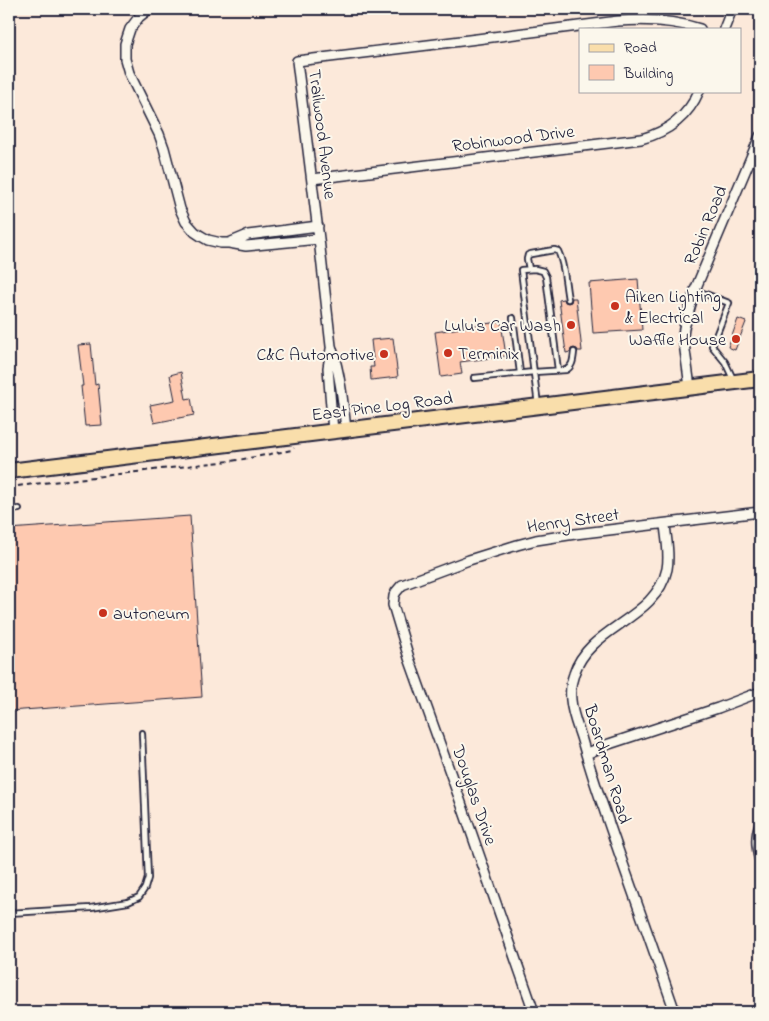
<svg xmlns="http://www.w3.org/2000/svg" width="769" height="1021" viewBox="0 0 769 1021" font-family="'Indie Flower',sans-serif">
<style>
.building{fill:#fec9b0;stroke:#22223b}
.lines{fill:none;stroke-linecap:round;stroke-linejoin:round}
.service-casing{stroke:#22223b;stroke-width:8}
.minor-casing{stroke:#22223b;stroke-width:12}
.primary-casing{stroke:#22223b;stroke-width:18}
.path{stroke:#22223b;stroke-width:2;stroke-dasharray:5 4;stroke-linecap:butt}
.service{stroke:#fbf7ec;stroke-width:4.5}
.minor{stroke:#fbf7ec;stroke-width:9}
.primary{stroke:#f9deab;stroke-width:14}
.poi-dot{fill:#c8321e;stroke:#fbf7ec;stroke-width:2}
.labels{text-anchor:middle;stroke-width:4;stroke-linejoin:round;paint-order:stroke}
.street-label{font-size:18px;fill:#22223b;stroke:#fbf7ec}
.poi-label{font-size:18px;fill:#22223b;stroke:#fbf7ec;text-anchor:start}
</style>
<rect width="100%" height="100%" fill="#fce9da"/>
<filter id="ink" filterUnits="userSpaceOnUse"><feTurbulence type="fractalNoise" baseFrequency=".02" numOctaves="2"/><feDisplacementMap in="SourceGraphic" scale="10" xChannelSelector="R" yChannelSelector="G"/><feConvolveMatrix kernelMatrix="1 2 1 2 8 2 1 2 1" color-interpolation-filters="sRGB"/></filter>
<g filter="url(#ink)">
<path class="building" d="M638,279L642,330L593,333L589,283Z
M572,298H576L582,351H578L577,349L574,348L571,349L570,352L566,353L559,300L564,299L565,302L568,303L571,302Z
M738,319L746,322L735,350L728,347Z
M501,322L506,356L460,362L462,374L441,377L435,332L467,327V326Z
M393,338L398,377L371,380L370,367H374L371,340Z
M91,344L95,385L98,384L102,425L85,426L81,386H83L78,345Z
M181,372L186,399L191,398L194,415L154,423L150,405L175,400L170,375Z
M190,516L202,697L9,711V529Z"/>
<g class="lines">
<g class="service-casing">
<path id="service" d="M529,269L527,259L528,255L531,254L554,250L558,251C565,265 565,284 568,299
M695,290L729,303L712,346L725,362L734,381
M513,318L520,373
M474,378L534,372L566,370C573,366 573,360 574,352
M538,405L521,270L535,269L543,271L546,277L558,370
M9,510L19,509
M9,913L91,908L128,902L139,897L145,888L148,878L142,733"/>
</g>
<g class="minor-casing">
<path id="minor" d="M149,9L139,17L130,29L125,44V59L129,73L159,134L164,148L180,209L186,222L195,232L201,236L208,240L221,243H229L248,235L318,226
M724,29L732,9
M312,179L641,139C667,132 688,117 699,91
M229,243L246,246L319,239
M331,349L328,368L333,432
M690,387L683,336L684,328L695,290L760,136
M346,430C343,401 340,373 331,346L319,239L297,61L469,40L618,21C646,19 673,20 700,29
M665,524C666,538 670,554 667,569C656,620 589,626 574,674C571,682 570,691 571,700C572,713 577,725 581,737C588,761 595,785 604,809C627,877 652,944 675,1012
M586,754L609,744L718,708L760,692
M760,824C755,837 756,848 760,860
M534,1012L460,800L409,658L393,605L394,596L396,592L402,585L469,560L517,545L536,540L575,534L760,512"/>
</g>
<g class="primary-casing">
<path id="primary" d="M9,471L760,379"/>
</g>
<path class="path" d="M9,487L238,460L260,456L292,450L294,448"/>
<use href="#service" class="service"/>
<use href="#minor" class="minor"/>
<use href="#primary" class="primary"/>
</g>
</g>
<g class="poi-dot">
<circle cx="615" cy="306" r="5"/>
<circle cx="571" cy="325" r="5"/>
<circle cx="736" cy="339" r="5"/>
<circle cx="448" cy="353" r="5"/>
<circle cx="384" cy="354" r="5"/>
<circle cx="103" cy="613" r="5"/>
</g>
<g class="labels">
<g class="street-label">
<text transform="translate(323 134) rotate(83)" y="6">Trailwood Avenue</text>
<text transform="translate(513 138) rotate(-7)" y="6">Robinwood Drive</text>
<text transform="translate(705 225) rotate(-67)" y="6">Robin Road</text>
<text transform="translate(382 406) rotate(-7)" y="6">East Pine Log Road</text>
<text transform="translate(573 520) rotate(-8)" y="6">Henry Street</text>
<text transform="translate(608 764) rotate(73)" y="6">Boardman Road</text>
<text transform="translate(475 795) rotate(71)" y="6">Douglas Drive</text>
</g>
<g class="poi-label">
<text x="625" y="302">Aiken Lighting<tspan x="625" dy="21">&amp; Electrical</tspan></text>
<text x="561" y="331" text-anchor="end">Lulu's Car Wash</text>
<text x="726" y="345" text-anchor="end">Waffle House</text>
<text x="458" y="359">Terminix</text>
<text x="374" y="360" text-anchor="end">C&amp;C Automotive</text>
<text x="113" y="619">autoneum</text>
</g>
</g>
<rect width="769" height="1021" fill="none" stroke="#fbf7ec" stroke-width="30"/>
<rect x="15" y="15" width="739" height="991" fill="none" stroke="#22223b" stroke-width="2" filter="url(#ink)"/>
<rect x="579" y="28" width="162" height="65" fill="#fbf7ec" stroke="#a4a2a5"/>
<rect x="589" y="44" width="25" height="8" fill="#f9deab" stroke="#a4a2a5"/>
<text x="624" y="52" font-size="15" fill="#22223b">Road</text>
<rect x="589" y="65" width="25" height="15" fill="#fec9b0" stroke="#a4a2a5"/>
<text x="624" y="78" font-size="15" fill="#22223b">Building</text>
</svg>
